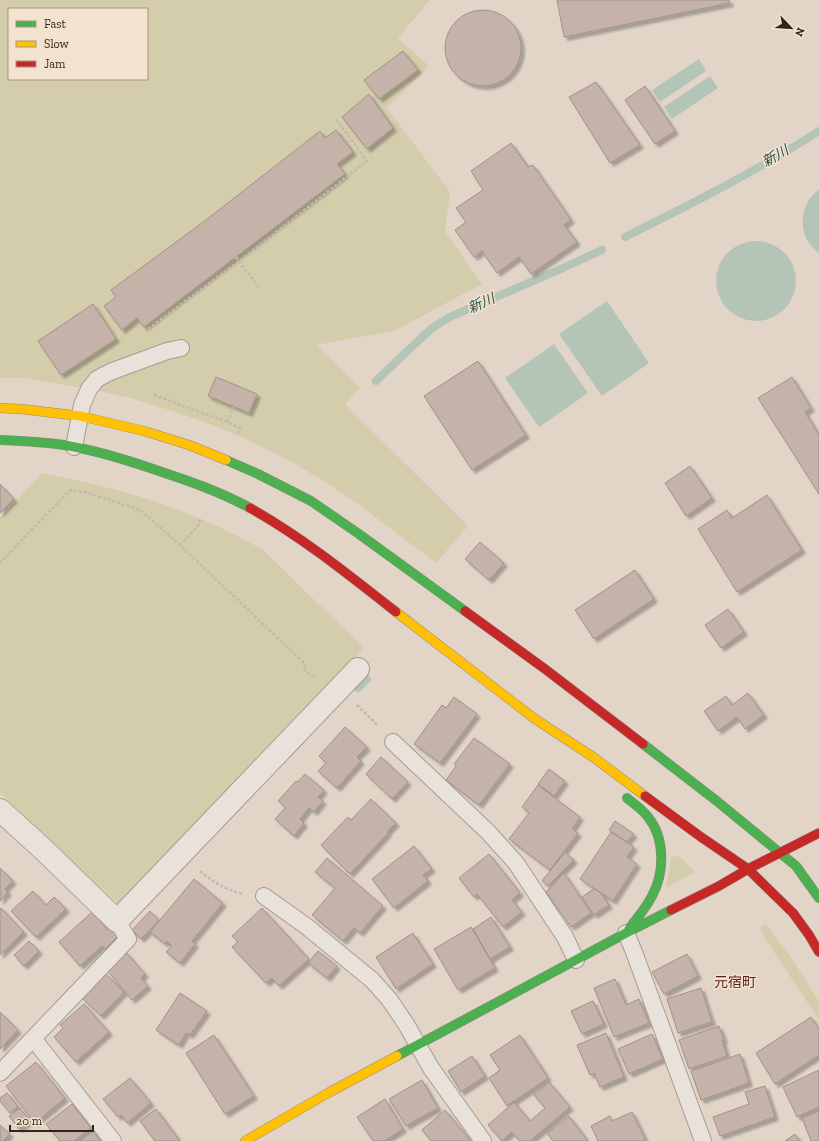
<svg xmlns="http://www.w3.org/2000/svg" width="819" height="1141" viewBox="0 0 819 1141" font-family="'Zilla Slab','Noto Sans JP',serif">
<style>
.green{fill:#d4cdab;fill-rule:evenodd}
.water{fill:#b4c4b7}
.lines{fill:none;stroke-linecap:round;stroke-linejoin:round}
.stream{stroke:#b4c4b7;stroke-width:8}
.building{fill:#c5b3a9;stroke:#a19188;filter:url(#shadow)}
.lane-casing{stroke:#a69b92;stroke-width:18}
.street-casing{stroke:#a69b92;stroke-width:24}
.fast-casing{stroke:#968a82;stroke-width:10}
.slow-casing{stroke:#968a82;stroke-width:10}
.jam-casing{stroke:#968a82;stroke-width:10}
.path{stroke:#c2b9b1;stroke-width:2.5;stroke-dasharray:3 2;stroke-linecap:butt}
.lane{stroke:#e9e2da;stroke-width:16}
.street{stroke:#e9e2da;stroke-width:22}
.fast{stroke:#4caf50;stroke-width:9}
.slow{stroke:#ffc107;stroke-width:9}
.jam{stroke:#c62828;stroke-width:9}
.labels{text-anchor:middle;stroke-width:3;stroke-linejoin:round;paint-order:stroke}
.water-label{font-size:14px;font-style:italic;fill:#2b5249;stroke:#f3e2cd}
.neighbourhood-label{font-size:14px;fill:#5e1f1d;stroke:#f3e2cd}
</style>
<defs>
<filter id="shadow"><feDropShadow dx="3.5" dy="3.5" stdDeviation="1" flood-color="#0004"/></filter>
</defs>
<rect width="100%" height="100%" fill="#e2d5c8"/>
<path class="green" d="M0,0H430L398,38L429,66L387,108L450,192L445,231L482,284L394,331L316,345L360,388L345,404L468,526L436,563L362,507L327,483L290,461L252,442L220,428L173,411L130,398L104,392L26,378H0ZM9,9H147V79H9Z
M42,473C89,482 134,493 179,510C207,520 235,535 262,549L364,648L333,681L331,680L323,688L125,902H117L114,900L0,793V518Z
M676,856L680,857L695,872L666,888L671,857Z
M766,924L794,962L812,990L819,1002V1020L764,937L760,927Z"/>
<path class="water" d="M699,59L706,71L660,102L652,90Z
M710,76L718,88L672,119L664,107Z
M819,189V253C817,251 814,249 812,247C800,234 800,212 810,198C813,195 816,192 819,189Z
M716 281a40 40 0 1 1 80 0a40 40 0 1 1-80 0Z
M607,301L649,363L602,396L559,334Z
M554,344L588,393L539,427L505,378Z"/>
<g class="lines">
<path class="stream" d="M625,237C691,204 757,171 819,131
M376,381L403,355L432,328L450,317L563,268L602,250
M358,688L367,679"/>
</g>
<path class="building" d="M557,0H729L730,3L564,37Z
M445 48a38 38 0 1 1 76 0a38 38 0 1 1-76 0Z
M403,51L418,70L379,99L364,80Z
M596,82L640,145L610,163L569,97Z
M645,86L675,131L655,144L625,100Z
M369,94L393,128L367,149L342,117Z
M336,130L353,152L337,164L345,174L144,327L137,318L122,330L104,306L116,297L111,290L206,220L320,131L325,138Z
M511,143L528,167L533,165L571,220L564,225L577,242L531,274L519,257L497,273L482,251L474,257L455,230L466,222L456,208L483,190L471,171Z
M93,304L116,339L61,375L38,341Z
M478,361L526,435L472,470L424,396Z
M216,377L257,394L249,413L208,396Z
M792,377L811,408L805,412L819,435V494L758,398Z
M690,466L712,498L686,516L665,483Z
M0,484L14,499L0,513Z
M767,495L802,550L737,592L698,529L727,510L732,518Z
M480,542L504,563L489,580L465,559Z
M635,570L654,599L594,639L575,610Z
M728,609L744,632L721,648L705,625Z
M748,693L764,715L745,729L737,717L718,731L704,711L726,696L732,705Z
M454,697L477,714L440,763L414,744L442,705L446,708Z
M345,727L367,747L357,757L361,761L337,788L318,771L326,763L319,756Z
M474,738L510,764L479,805L446,780L456,766L454,764Z
M381,757L408,782L392,799L366,774Z
M549,769L565,781L554,796L538,784Z
M305,774L324,790L318,797L323,801L314,812L309,808L300,819L304,823L294,836L275,819L286,807L278,801L296,781L298,782Z
M538,785L580,817L572,829L578,833L550,870L509,839L529,813L522,807Z
M371,799L396,823L387,832L388,833L350,874L321,845L348,817L351,820Z
M615,821L634,834L627,842L609,830Z
M611,832L634,847L627,857L637,864L613,901L580,879Z
M414,846L432,869L423,875L428,881L394,908L372,879Z
M565,852L574,860L548,886L542,881Z
M489,854L520,893L512,900L522,912L503,927L477,894L474,897L459,878Z
M327,858L383,906L360,933L354,928L343,941L312,915L335,888L315,872Z
M0,868L13,881L5,889L8,892L0,901Z
M564,873L591,913L571,927L546,892Z
M194,879L223,903L192,941L195,944L180,963L166,952L172,946L167,941L165,944L150,932Z
M594,889L601,893L609,905L594,915L582,897Z
M33,891L46,905L54,897L66,909L36,937L11,911Z
M1,908L24,932L0,955V909Z
M262,908L309,959L279,986L272,978L266,983L232,947L238,942L232,936Z
M150,911L159,920L141,939L132,930Z
M92,912L108,930L110,927L118,936L105,949L102,946L80,966L59,942Z
M491,917L510,947L490,959L473,929Z
M471,927L495,968L458,990L434,949Z
M413,933L433,964L396,989L376,957Z
M29,941L39,951L24,966L14,955Z
M318,951L337,966L327,978L308,963Z
M126,952L145,974L141,978L148,986L132,1000L106,969Z
M687,954L698,976L664,994L652,972Z
M106,974L124,992L101,1016L82,998Z
M615,979L626,1005L639,999L649,1023L614,1037L594,988Z
M701,988L712,1022L678,1033L667,999Z
M180,993L207,1011L190,1035L186,1033L179,1045L156,1030Z
M593,1001L604,1024L582,1034L571,1011Z
M84,1004L109,1032L76,1062L54,1037L63,1028L60,1025Z
M0,1012L18,1030L0,1049Z
M811,1017L819,1029V1055L775,1084L756,1053Z
M719,1026L724,1040H722L727,1056L689,1069L679,1040Z
M606,1033L624,1077L600,1087L594,1073L590,1075L577,1045Z
M652,1034L663,1059L629,1074L618,1049Z
M214,1035L254,1096L225,1114L186,1053Z
M520,1035L548,1078L507,1106L489,1078L500,1070L490,1055Z
M740,1054L749,1083L701,1100L691,1071Z
M472,1056L485,1076L461,1092L448,1071Z
M36,1062L65,1098L35,1123L6,1086Z
M819,1070V1107L797,1117L783,1087Z
M130,1078L151,1103L127,1123L121,1115L118,1117L103,1099Z
M422,1080L438,1108L406,1126L389,1099Z
M549,1082L570,1107L530,1141H520L512,1132L502,1141L488,1125L514,1102L530,1121L545,1108L534,1095Z
M765,1086L775,1117L720,1136L713,1117L749,1104L745,1092Z
M7,1093L18,1106L10,1113L0,1101V1098Z
M385,1099L403,1129L384,1141H373L357,1117Z
M72,1104L91,1128L74,1141H60L46,1124Z
M20,1108L30,1121L19,1129L9,1116Z
M156,1109L180,1141H155L140,1121Z
M445,1110L471,1141H431L422,1130Z
M819,1111V1141H811L802,1118Z
M632,1112L646,1141H598L591,1126L610,1116L612,1121Z
M569,1116L588,1141H553L547,1133Z
M0,1125L10,1134L3,1141H0Z
M93,1131L100,1141H80Z
M795,1134L800,1141H785Z"/>
<g class="lines">
<g class="lane-casing">
<path id="lane" d="M74,447L82,405L89,389L97,379L110,372L167,351L181,348
M393,742L488,832L516,863L565,937L576,960
M264,896L306,926L372,980L389,999L406,1024L431,1068L483,1141
M626,933L634,952L703,1141
M33,1039L39,1046L113,1141
M0,1073L128,939L117,921"/>
</g>
<g class="street-casing">
<path id="street" d="M0,810L45,851L117,921L358,669"/>
</g>
<g class="fast-casing">
<path id="fast" d="M0,440C21,441 43,442 64,445C94,450 124,459 153,469C186,480 219,491 250,508
M226,460L258,474L311,501L359,534L465,611
M643,744L718,802L796,866L819,898
M627,798C634,804 642,809 648,817C665,838 665,872 652,896C646,908 637,918 629,929
M397,1056L626,933L671,910"/>
</g>
<g class="slow-casing">
<path id="slow" d="M0,408L21,409L80,416L144,431L189,445L226,460
M396,612L535,719L593,757L645,796
M245,1141L328,1093L397,1056"/>
</g>
<g class="jam-casing">
<path id="jam" d="M250,508C302,537 349,575 396,612
M465,611L545,669L643,744
M645,796L701,837L748,869L793,913L809,935L819,952
M671,910L719,886L748,869L819,833"/>
</g>
<path class="path" d="M236,257L241,265L259,287
M148,329L239,261L367,161L335,118
M154,395L227,422L240,428L237,435
M227,422L234,407
M180,545L198,526L201,519
M0,563L70,490L88,493L140,510L180,545L305,664L304,669L311,676H317
M357,705L378,726
M200,871C213,882 226,890 243,894"/>
<use href="#lane" class="lane"/>
<use href="#street" class="street"/>
<use href="#fast" class="fast"/>
<use href="#slow" class="slow"/>
<use href="#jam" class="jam"/>
</g>
<g class="labels">
<g class="water-label">
<text transform="translate(775 156) rotate(-30)" y="5">新川</text>
<text transform="translate(481 303) rotate(-24)" y="5">新川</text>
</g>
<g class="neighbourhood-label">
<text x="735" y="987">元宿町</text>
</g>
</g>
<rect x="8" y="8" width="140" height="72" fill="#f3e2cd" stroke="#a69686"/>
<rect x="16" y="21" width="20" height="6" fill="#4caf50" stroke="#a69686"/>
<text x="44" y="28" font-size="12" fill="#33231c">Fast</text>
<rect x="16" y="41" width="20" height="6" fill="#ffc107" stroke="#a69686"/>
<text x="44" y="48" font-size="12" fill="#33231c">Slow</text>
<rect x="16" y="61" width="20" height="6" fill="#c62828" stroke="#a69686"/>
<text x="44" y="68" font-size="12" fill="#33231c">Jam</text>
<g transform="translate(791 28) rotate(115)" stroke="#f3e2cd" stroke-width="3" paint-order="stroke">
<path d="M0-3L7 15L0 10L-7 15Z" fill="#33231c"/>
<text y="-6" font-size="11" font-weight="bold" text-anchor="middle" fill="#33231c">N</text>
</g>
<path d="M10 1125v6h83v-6" fill="none" stroke="#33231c" stroke-width="2"/>
<text x="16" y="1125" font-size="12" fill="#33231c" stroke="#f3e2cd" stroke-width="3" paint-order="stroke">20 m</text>
</svg>
